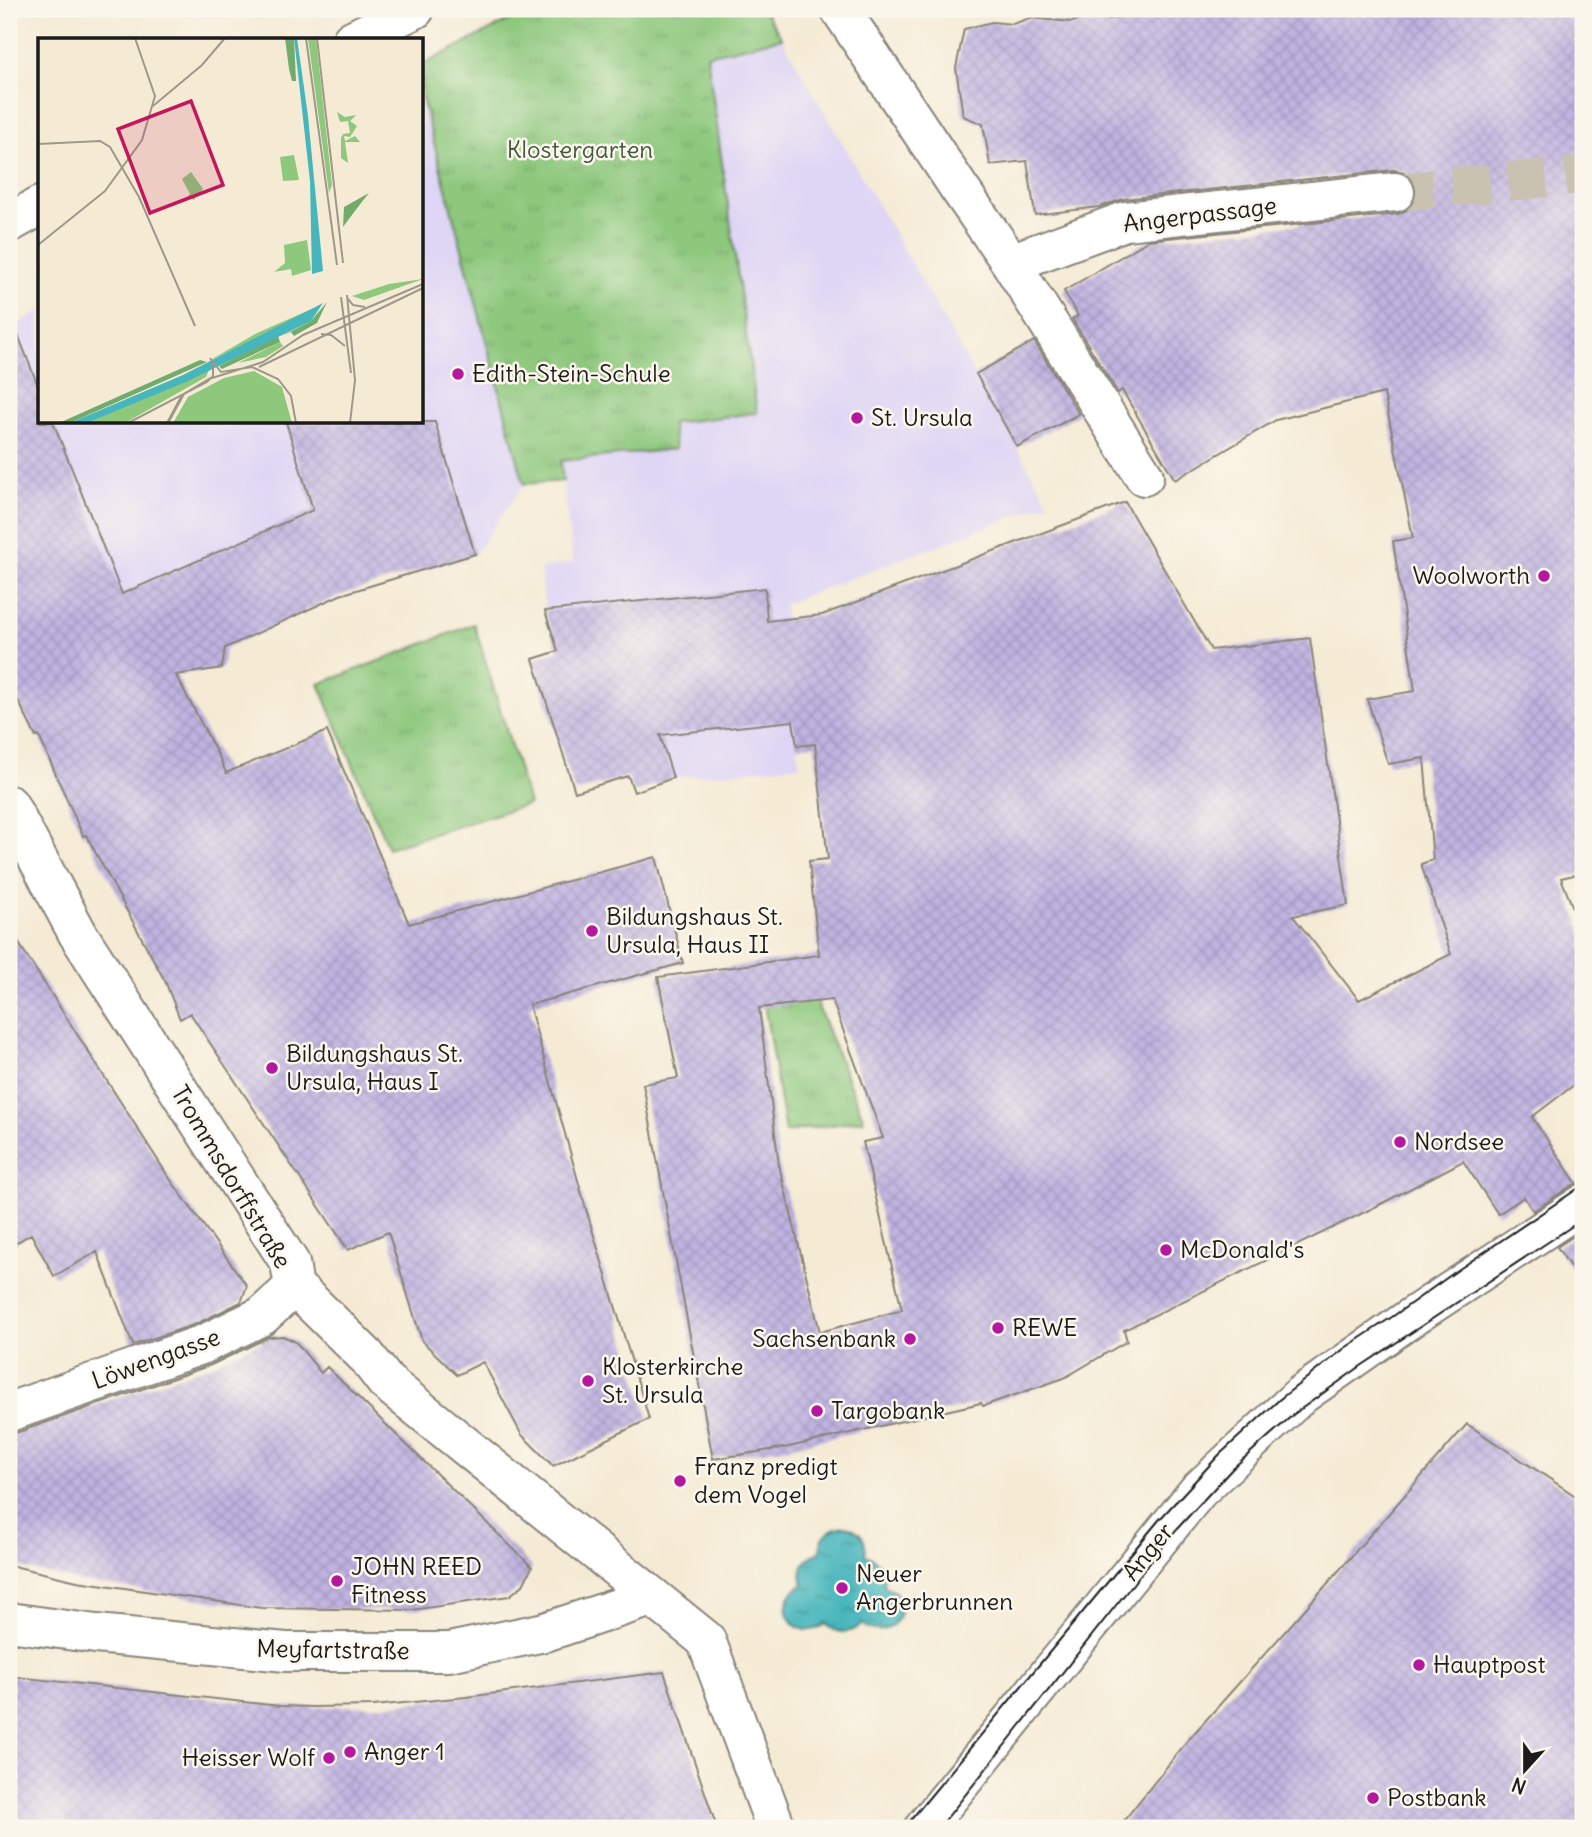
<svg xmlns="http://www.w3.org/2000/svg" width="1592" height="1837" viewBox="0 0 1592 1837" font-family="Delius,sans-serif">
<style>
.built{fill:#dfd5f5}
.grass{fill:url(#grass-tufts);stroke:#54724c;stroke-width:2}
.water{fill:url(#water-ripples);stroke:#31696c;stroke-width:2}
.building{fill:url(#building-cross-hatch);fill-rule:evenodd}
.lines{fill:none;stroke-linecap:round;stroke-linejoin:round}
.minor-tunnel{stroke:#cac2b0;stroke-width:38;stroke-dasharray:38 19;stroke-linecap:butt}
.minor-casing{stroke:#888478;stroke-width:42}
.minor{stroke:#fff;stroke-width:38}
.tram{stroke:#1c1c1c;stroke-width:2}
.poi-dot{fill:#b5179e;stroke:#fbf7ec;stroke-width:2.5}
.labels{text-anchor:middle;stroke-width:5;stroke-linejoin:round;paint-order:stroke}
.park-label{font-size:24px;fill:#44583e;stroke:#fbf7ec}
.street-label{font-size:24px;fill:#1c1c1c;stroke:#fbf7ec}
.poi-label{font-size:24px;fill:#1c1c1c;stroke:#fbf7ec;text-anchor:start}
.inset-road{fill:none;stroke:#9e988b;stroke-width:2}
.view{fill:#c2185b;fill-opacity:0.15;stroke:#c2185b;stroke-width:3.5}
.inset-edge{fill:none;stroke:#1c1c1c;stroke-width:3.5}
</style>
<defs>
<pattern id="grass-tufts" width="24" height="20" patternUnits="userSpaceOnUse" patternTransform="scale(1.75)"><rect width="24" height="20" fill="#8dc87d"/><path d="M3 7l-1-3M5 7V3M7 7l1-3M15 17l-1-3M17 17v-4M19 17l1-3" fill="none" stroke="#79ab6b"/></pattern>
<pattern id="water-ripples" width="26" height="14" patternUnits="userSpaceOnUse" patternTransform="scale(1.75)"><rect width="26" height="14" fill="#46b6bc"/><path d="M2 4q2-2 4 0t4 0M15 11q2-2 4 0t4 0" fill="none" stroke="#3a9398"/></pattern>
<pattern id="building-cross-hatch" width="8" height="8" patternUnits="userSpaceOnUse" patternTransform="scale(1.75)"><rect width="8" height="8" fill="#c0b3e1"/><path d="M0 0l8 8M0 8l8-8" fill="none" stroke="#a499c0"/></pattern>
</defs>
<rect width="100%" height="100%" fill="#fbf7ec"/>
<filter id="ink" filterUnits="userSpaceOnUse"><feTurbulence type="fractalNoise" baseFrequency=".0143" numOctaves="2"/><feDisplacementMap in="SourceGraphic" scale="14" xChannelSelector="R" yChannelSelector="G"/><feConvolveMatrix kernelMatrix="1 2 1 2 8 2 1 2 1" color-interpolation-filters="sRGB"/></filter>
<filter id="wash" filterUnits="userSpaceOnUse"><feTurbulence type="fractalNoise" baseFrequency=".00686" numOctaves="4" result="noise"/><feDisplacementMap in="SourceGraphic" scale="28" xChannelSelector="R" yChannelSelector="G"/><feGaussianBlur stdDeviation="1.57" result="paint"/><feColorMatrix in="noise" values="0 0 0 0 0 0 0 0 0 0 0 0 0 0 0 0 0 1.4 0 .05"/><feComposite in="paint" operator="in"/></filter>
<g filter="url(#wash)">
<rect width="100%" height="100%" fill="#f5ebd5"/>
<path class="built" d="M782,38L1049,503L784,604L793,721L800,765L673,778L634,792L627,776L575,792L533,659L558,650L545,611L540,569L573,562L560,461L675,449L672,423L757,412L707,54Z
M422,98L524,484L475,554L340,595L226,648L222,668L184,674L181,668L22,707L9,682V327L23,321L40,310V422H422Z"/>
<path class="grass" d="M531,9H763L782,38L707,55L757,413L672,423L675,449L561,461L563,481L524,484L422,98V65Z
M474,624L529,804L388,848L319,684Z
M810,962L819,1009L864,1120L785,1132L758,966Z"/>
<path class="water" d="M846,1526C861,1530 867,1540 865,1555C880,1559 886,1571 884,1586C919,1597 893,1648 862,1624C850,1634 837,1635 826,1624C794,1646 769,1601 803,1585C798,1568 804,1558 820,1552C820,1536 830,1527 846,1526Z"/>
<g id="blocks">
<path class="building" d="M1148,9H1583V873L1561,878L1583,933V1078L1532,1117L1577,1184L1571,1186L1533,1211L1524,1197L1498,1214L1463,1161L1379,1205L1124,1330L1127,1341L1064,1378L983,1406L981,1403L789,1447L713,1459L643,1084L678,1078L658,977L819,955L809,861L828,859L815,744L797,746L793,721L660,735L673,778L634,792L628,776L575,792L533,659L558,651L545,611L765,588L767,621L822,615L1125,502L1211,650L1310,638L1348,905L1293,916L1359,1000L1451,954L1421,864L1433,860L1424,758L1388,764L1367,699L1415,691L1393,541L1413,538L1384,393L1276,420L1175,480L1122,390L1118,393L1072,319L1078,316L1064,291L1149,240L1398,214L1407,210L1415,201L1417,190L1413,180L1404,172L1393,170L1123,199L1099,207L1035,215L1027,161L990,165L983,124L963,116L956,68L964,29L992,22L1013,24L1030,18L1072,22L1087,17L1110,19ZM832,1000L883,1138L863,1142L902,1310L820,1332L779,1165L759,1008Z
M11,317L40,391V422H53L122,594L313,510L286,422H435L475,554L340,595L225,648L222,668L176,675L222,763L226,773L327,731L409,924L656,857L683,963L529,1005L586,1209L649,1419L553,1466L521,1434L483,1362L457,1375L422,1341L388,1232L348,1250L190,1013L180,1019L165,981L86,835L83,836L39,736L36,737L9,682V318Z
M1034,341L1079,414L1017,447L976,374Z
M9,928L168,1176L247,1286L241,1302L196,1324L133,1345L97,1252L54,1276L31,1234L9,1247Z
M1583,1230V1286L1557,1247Z
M283,1336L296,1342L321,1373L327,1367L532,1567L523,1585L509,1596L412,1610L261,1608L77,1581L9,1565V1433H16L211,1365L269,1337Z
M1467,1424L1583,1501V1828H1118L1189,1739L1321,1591Z
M664,1672L717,1828H9V1676L280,1706L313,1707L373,1706L466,1697Z"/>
</g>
</g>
<g filter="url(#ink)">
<use href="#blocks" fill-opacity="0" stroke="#888478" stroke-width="2"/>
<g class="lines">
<path class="minor-tunnel" d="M1395,192L1583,175"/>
<g class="minor-casing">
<path id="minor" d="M840,9L959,188L1011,263L1144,476
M352,40L415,9
M9,223L40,206
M1011,263L1125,221L1395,192
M9,805L78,934L290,1263L294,1287L313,1304L366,1356L386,1382L706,1640L776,1828
M9,1412L204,1344L262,1316L294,1287
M9,1622L96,1634L286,1652H449L545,1632L651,1597
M924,1828L1198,1491L1301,1395L1412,1317L1583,1204"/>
</g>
<use href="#minor" class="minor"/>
<path class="tram" d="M904,1828L1159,1520L1219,1455L1280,1399L1345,1348L1392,1317L1455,1272L1583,1185
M939,1828L1175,1531L1233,1468L1294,1414L1361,1366L1583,1219"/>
</g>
</g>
<g class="poi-dot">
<circle cx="458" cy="374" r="7"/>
<circle cx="857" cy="418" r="7"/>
<circle cx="1544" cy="576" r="7"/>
<circle cx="592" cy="931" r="7"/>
<circle cx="272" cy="1068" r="7"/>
<circle cx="1400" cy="1142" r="7"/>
<circle cx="1166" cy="1250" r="7"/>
<circle cx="998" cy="1328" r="7"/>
<circle cx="910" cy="1339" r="7"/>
<circle cx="588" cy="1381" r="7"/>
<circle cx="817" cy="1411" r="7"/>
<circle cx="680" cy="1481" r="7"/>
<circle cx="337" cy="1581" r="7"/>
<circle cx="842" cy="1588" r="7"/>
<circle cx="1419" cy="1665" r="7"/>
<circle cx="350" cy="1752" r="7"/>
<circle cx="329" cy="1758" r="7"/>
<circle cx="1373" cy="1798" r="7"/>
</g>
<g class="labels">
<g class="park-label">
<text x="580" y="158">Klostergarten</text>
</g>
<g class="street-label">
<text transform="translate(1200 215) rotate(-7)" y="8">Angerpassage</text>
<text transform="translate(231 1177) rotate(59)" y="8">Trommsdorffstraße</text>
<text transform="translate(156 1359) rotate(-20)" y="8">Löwengasse</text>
<text transform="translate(1148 1552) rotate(-51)" y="8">Anger</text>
<text transform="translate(333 1650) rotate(1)" y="8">Meyfartstraße</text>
</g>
<g class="poi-label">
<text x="472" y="382">Edith-Stein-Schule</text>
<text x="871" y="426">St. Ursula</text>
<text x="1530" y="584" text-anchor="end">Woolworth</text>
<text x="606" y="925">Bildungshaus St.<tspan x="606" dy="28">Ursula, Haus II</tspan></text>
<text x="286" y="1062">Bildungshaus St.<tspan x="286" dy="28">Ursula, Haus I</tspan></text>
<text x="1414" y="1150">Nordsee</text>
<text x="1180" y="1258">McDonald's</text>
<text x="1012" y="1336">REWE</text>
<text x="896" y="1347" text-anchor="end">Sachsenbank</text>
<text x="602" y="1375">Klosterkirche<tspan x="602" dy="28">St. Ursula</tspan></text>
<text x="831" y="1419">Targobank</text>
<text x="694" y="1475">Franz predigt<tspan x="694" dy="28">dem Vogel</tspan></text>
<text x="351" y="1575">JOHN REED<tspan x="351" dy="28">Fitness</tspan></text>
<text x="856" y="1582">Neuer<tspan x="856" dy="28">Angerbrunnen</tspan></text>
<text x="1433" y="1673">Hauptpost</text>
<text x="364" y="1760">Anger 1</text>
<text x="315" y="1766" text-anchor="end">Heisser Wolf</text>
<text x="1387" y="1806">Postbank</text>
</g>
</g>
<g transform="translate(38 38)">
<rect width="385" height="385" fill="#f5ebd5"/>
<path d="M270,0H278L294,147L291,155ZM256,117L261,142L245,143L242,119ZM153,134L165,151L156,162L149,159L152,156L144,141ZM269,202L273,232L254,238L253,231L236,234L247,225L246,207ZM385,241L326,262L314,258L351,246ZM276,270L265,278L169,324L219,295ZM242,304L245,308L228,319L200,325ZM171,332L168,339L87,385H49ZM216,333L244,349L254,385H135L150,359L186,340Z" fill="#8dc87d"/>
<path d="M247,0H256L258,43H254L251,31ZM331,155L323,165L305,189L306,169ZM289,264L279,285L256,298L253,294L244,298L273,283ZM240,298L242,304L184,331L181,328ZM162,322L169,324L32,385H21Z" fill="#72ac6c"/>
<path d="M299,74L307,79L318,77L312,83L319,88L312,99L306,98L307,103L317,98L322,104H307L310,125L303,120V100L305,96L312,95L310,83L302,84Z" fill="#8dc87d"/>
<path d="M256,0H259L270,78L285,233L274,236L272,143ZM285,265L273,283L150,343L49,385H32L145,337Z" fill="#46b6bc"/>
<path class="inset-road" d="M268,0L299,227M279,0L305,225M115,68L164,27L187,0M0,106L62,103L72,109L101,159L157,288M0,207L67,153L104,102L117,58L97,0M309,257L317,342L312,385M303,259L313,335M309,260L315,267L327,269M283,296L293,297L307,308M172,320L183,334L214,329L240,341L253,358L258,385M221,329L385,250M90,385L169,344L175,338V326M129,385L144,357L171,341L225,324L265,297L385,246M130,385L146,356"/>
<path class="view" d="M153,63L185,147L112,175L80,91Z"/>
<rect width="385" height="385" class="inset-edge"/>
</g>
<rect width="1592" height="1837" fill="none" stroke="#fbf7ec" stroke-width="35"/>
<g transform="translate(1525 1770) rotate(201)" stroke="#fbf7ec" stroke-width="5" paint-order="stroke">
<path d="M0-5L12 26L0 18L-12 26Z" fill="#1c1c1c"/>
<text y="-10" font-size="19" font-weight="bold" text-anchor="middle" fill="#1c1c1c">N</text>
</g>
</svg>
